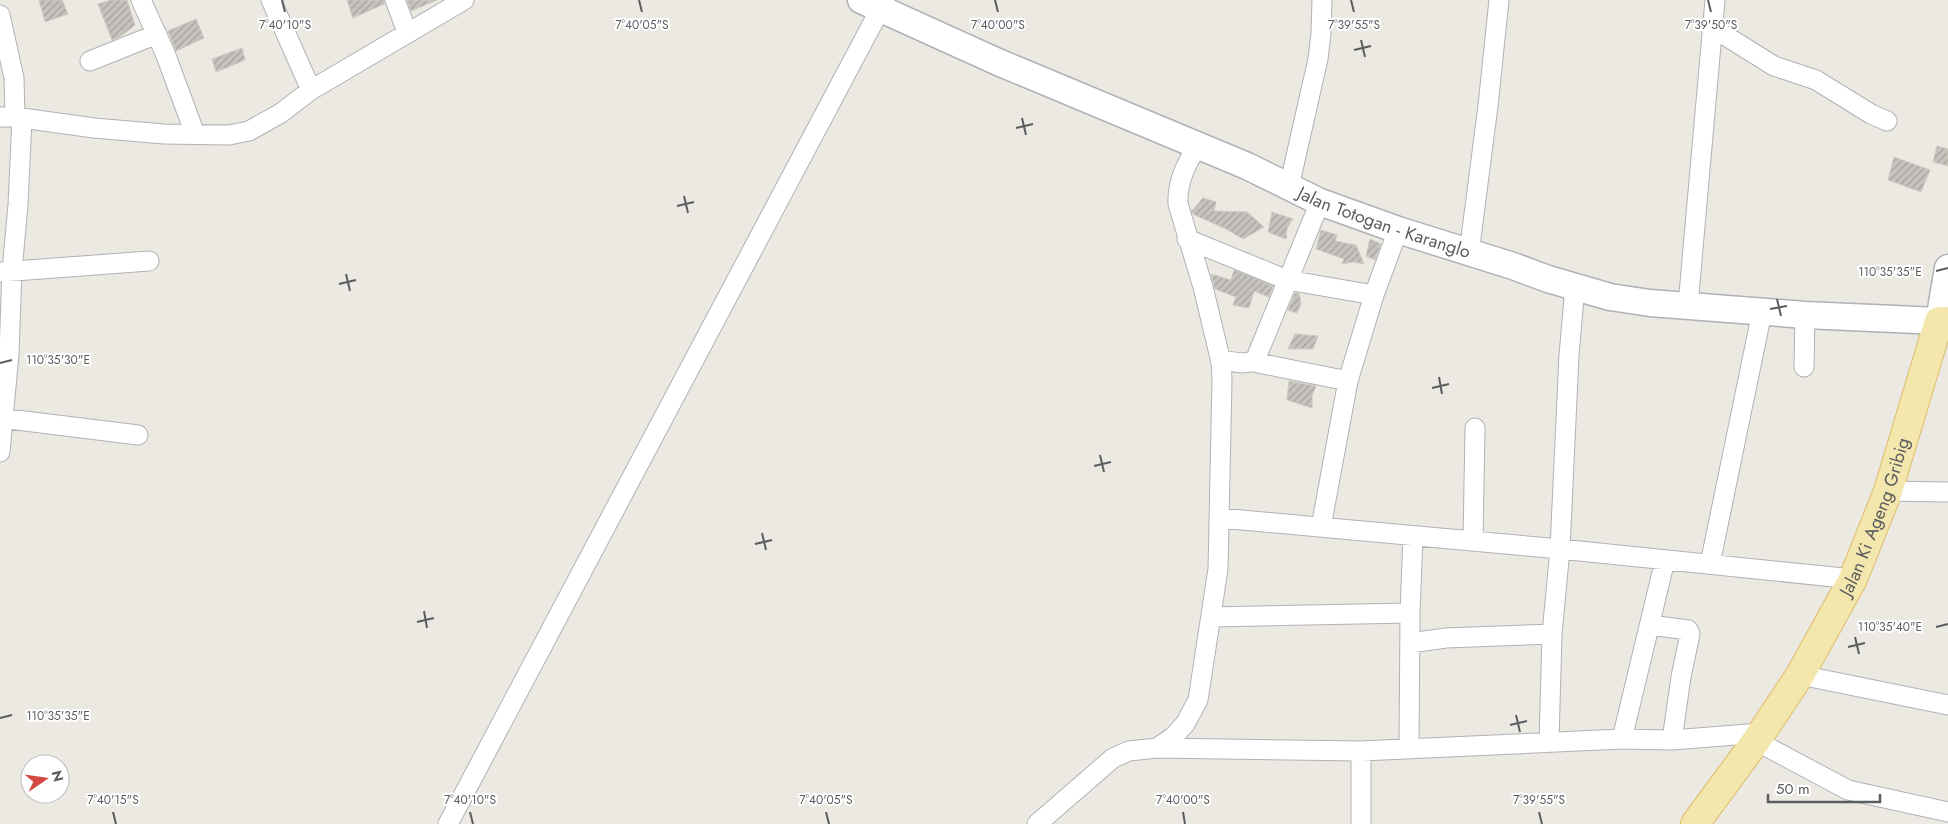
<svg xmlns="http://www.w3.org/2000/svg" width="1948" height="824" viewBox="0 0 1948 824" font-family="Jost,sans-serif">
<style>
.building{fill:url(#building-hatch);stroke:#cfcac1}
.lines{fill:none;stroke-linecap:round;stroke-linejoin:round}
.street-casing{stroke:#afb2b5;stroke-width:21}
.secondary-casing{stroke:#aeb1b5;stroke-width:29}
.primary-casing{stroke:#dfbb67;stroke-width:30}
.street{stroke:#fff;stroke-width:19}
.secondary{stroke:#fff;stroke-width:26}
.primary{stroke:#f4e7ad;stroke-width:28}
.ticks{fill:none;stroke:#5a5d60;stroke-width:2}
.labels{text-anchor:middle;stroke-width:4;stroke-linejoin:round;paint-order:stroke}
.street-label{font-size:18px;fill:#5a5d60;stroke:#fff}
.ticks-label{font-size:12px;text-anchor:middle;fill:#5a5d60;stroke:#fff;stroke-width:4;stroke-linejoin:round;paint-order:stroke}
</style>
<defs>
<pattern id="building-hatch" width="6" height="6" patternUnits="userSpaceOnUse" patternTransform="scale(1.25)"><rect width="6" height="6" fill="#c6c3be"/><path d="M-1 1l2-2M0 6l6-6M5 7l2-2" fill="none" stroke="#a4a29e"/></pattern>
</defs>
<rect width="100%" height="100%" fill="#ebe9e2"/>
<path class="building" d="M39,0H62L68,14L45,22Z
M111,0H127L135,25L121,36L112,40L98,4Z
M347,0H384V4L353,18Z
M407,0H437L411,11Z
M196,19L204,38L176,51L168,31Z
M242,48L245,60L216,72L212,59Z
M1937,146L1948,149V166L1933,162Z
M1894,157L1930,170L1921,192L1888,180Z
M1203,198L1216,202L1214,211L1247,212L1264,227L1243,239L1228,230L1193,214L1191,210H1193Z
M1272,212L1293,219L1287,228L1286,239L1268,232Z
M1321,230L1337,235L1335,241L1356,245L1364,264L1353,262L1342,264L1344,259L1316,249Z
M1370,239L1381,244L1375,260L1366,256Z
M1234,270L1273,286L1269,297L1254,291L1249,308L1233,305L1236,297L1215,289L1211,274L1231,280Z
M1295,293H1299L1301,303L1297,313L1288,310Z
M1295,334L1318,336L1313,349H1288Z
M1289,381L1316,386L1312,396V408L1287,400Z"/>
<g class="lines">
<g class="street-casing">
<path id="street" d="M141,0L165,53L195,134
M271,0L311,90
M395,0L407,32
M0,15L14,78L15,117
M1713,28L1774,66L1816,80L1871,114L1887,121
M90,61L157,34
M0,117H15L94,128L164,134L229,135L249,131L281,113L311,90L464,0
M1289,187L1318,59L1321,33L1322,0
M1187,239L1287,280L1374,295
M1469,253L1488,106L1499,0
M1,272L149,261
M1688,305L1715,0
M1220,360C1231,361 1248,367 1256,358L1320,202
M1253,362L1348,381
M1804,367L1805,315
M0,418L138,435
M0,452L9,354L12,271L18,205L22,118
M1888,491L1948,492
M1220,518L1560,549L1853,579
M1321,527L1348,381L1374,295L1398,230
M1473,541L1475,428
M1710,564L1762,312
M1211,617L1410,613
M1650,625L1688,630L1690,634L1681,677L1672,740
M1410,643L1446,638L1552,634
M1800,675L1948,705
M1622,739L1665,560
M1756,741L1848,790L1948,812
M1549,742L1552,634L1560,549L1569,355L1575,287
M1409,747L1410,613L1413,536
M1157,748L1361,751L1622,739L1672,740L1761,733
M1361,751V824
M448,824L885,0
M1037,824L1113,758L1129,751L1157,748L1173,737L1185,724L1198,700L1218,569L1222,380L1221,362L1203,287L1178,204C1177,182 1186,164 1198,145"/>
</g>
<g class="secondary-casing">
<g id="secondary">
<path id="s1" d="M861,0L998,62L1247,166L1320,202L1398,230L1513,266L1548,279L1610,297L1650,303L1805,315L1939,321L1948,268"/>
</g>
</g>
<g class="primary-casing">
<g id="primary">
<path id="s2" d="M1695,824L1756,741L1800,675L1853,579L1888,491L1939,321H1948"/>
</g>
</g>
<use href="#street" class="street"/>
<use href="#secondary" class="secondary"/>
<use href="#primary" class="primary"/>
</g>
<path class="ticks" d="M282,0L285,12M639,0L642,12M995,0L998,12M1351,0L1354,12M1708,0L1711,12M1361,40L1365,57M1354,50L1371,46M1022,118L1026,135M1016,128L1033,124M684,196L688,213M677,206L694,202M1936,271L1948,268M346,274L350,291M339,284L356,280M1777,299L1781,316M1770,309L1787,306M0,363L12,360M1439,377L1442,394M1432,388L1449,384M1100,455L1104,472M1094,466L1111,462M762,533L766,550M755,544L772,540M424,611L427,628M417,622L434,618M1936,627L1948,624M1855,637L1859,654M1848,647L1865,643M1516,715L1520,732M0,718L12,715M1510,725L1527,721M113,812L116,824M470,812L473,824M826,812L829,824M1183,812L1185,824M1539,812L1542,824"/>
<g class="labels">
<g class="street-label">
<text dy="6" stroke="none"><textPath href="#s1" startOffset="569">Jalan Totogan - Karanglo</textPath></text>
<text dy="6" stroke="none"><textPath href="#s2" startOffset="358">Jalan Ki Ageng Gribig</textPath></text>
</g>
</g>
<g class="ticks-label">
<text x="285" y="29">7°40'10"S</text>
<text x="642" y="29">7°40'05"S</text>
<text x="998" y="29">7°40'00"S</text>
<text x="1354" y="29">7°39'55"S</text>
<text x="1711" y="29">7°39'50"S</text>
<text x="1890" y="276">110°35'35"E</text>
<text x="58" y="364">110°35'30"E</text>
<text x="1890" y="631">110°35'40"E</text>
<text x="58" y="720">110°35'35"E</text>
<text x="113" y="804">7°40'15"S</text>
<text x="470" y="804">7°40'10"S</text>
<text x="826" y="804">7°40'05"S</text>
<text x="1183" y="804">7°40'00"S</text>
<text x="1539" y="804">7°39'55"S</text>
</g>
<g transform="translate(45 779) rotate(77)"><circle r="24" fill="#ffffff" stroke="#bdbebf"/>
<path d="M0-4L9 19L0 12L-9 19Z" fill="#d34840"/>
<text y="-8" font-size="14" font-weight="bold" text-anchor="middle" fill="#5a5d60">N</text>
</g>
<path d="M1768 794v8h112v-8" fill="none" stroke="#5a5d60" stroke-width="2.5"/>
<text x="1776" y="794" font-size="15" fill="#5a5d60" stroke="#ffffff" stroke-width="4" paint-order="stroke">50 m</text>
</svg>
